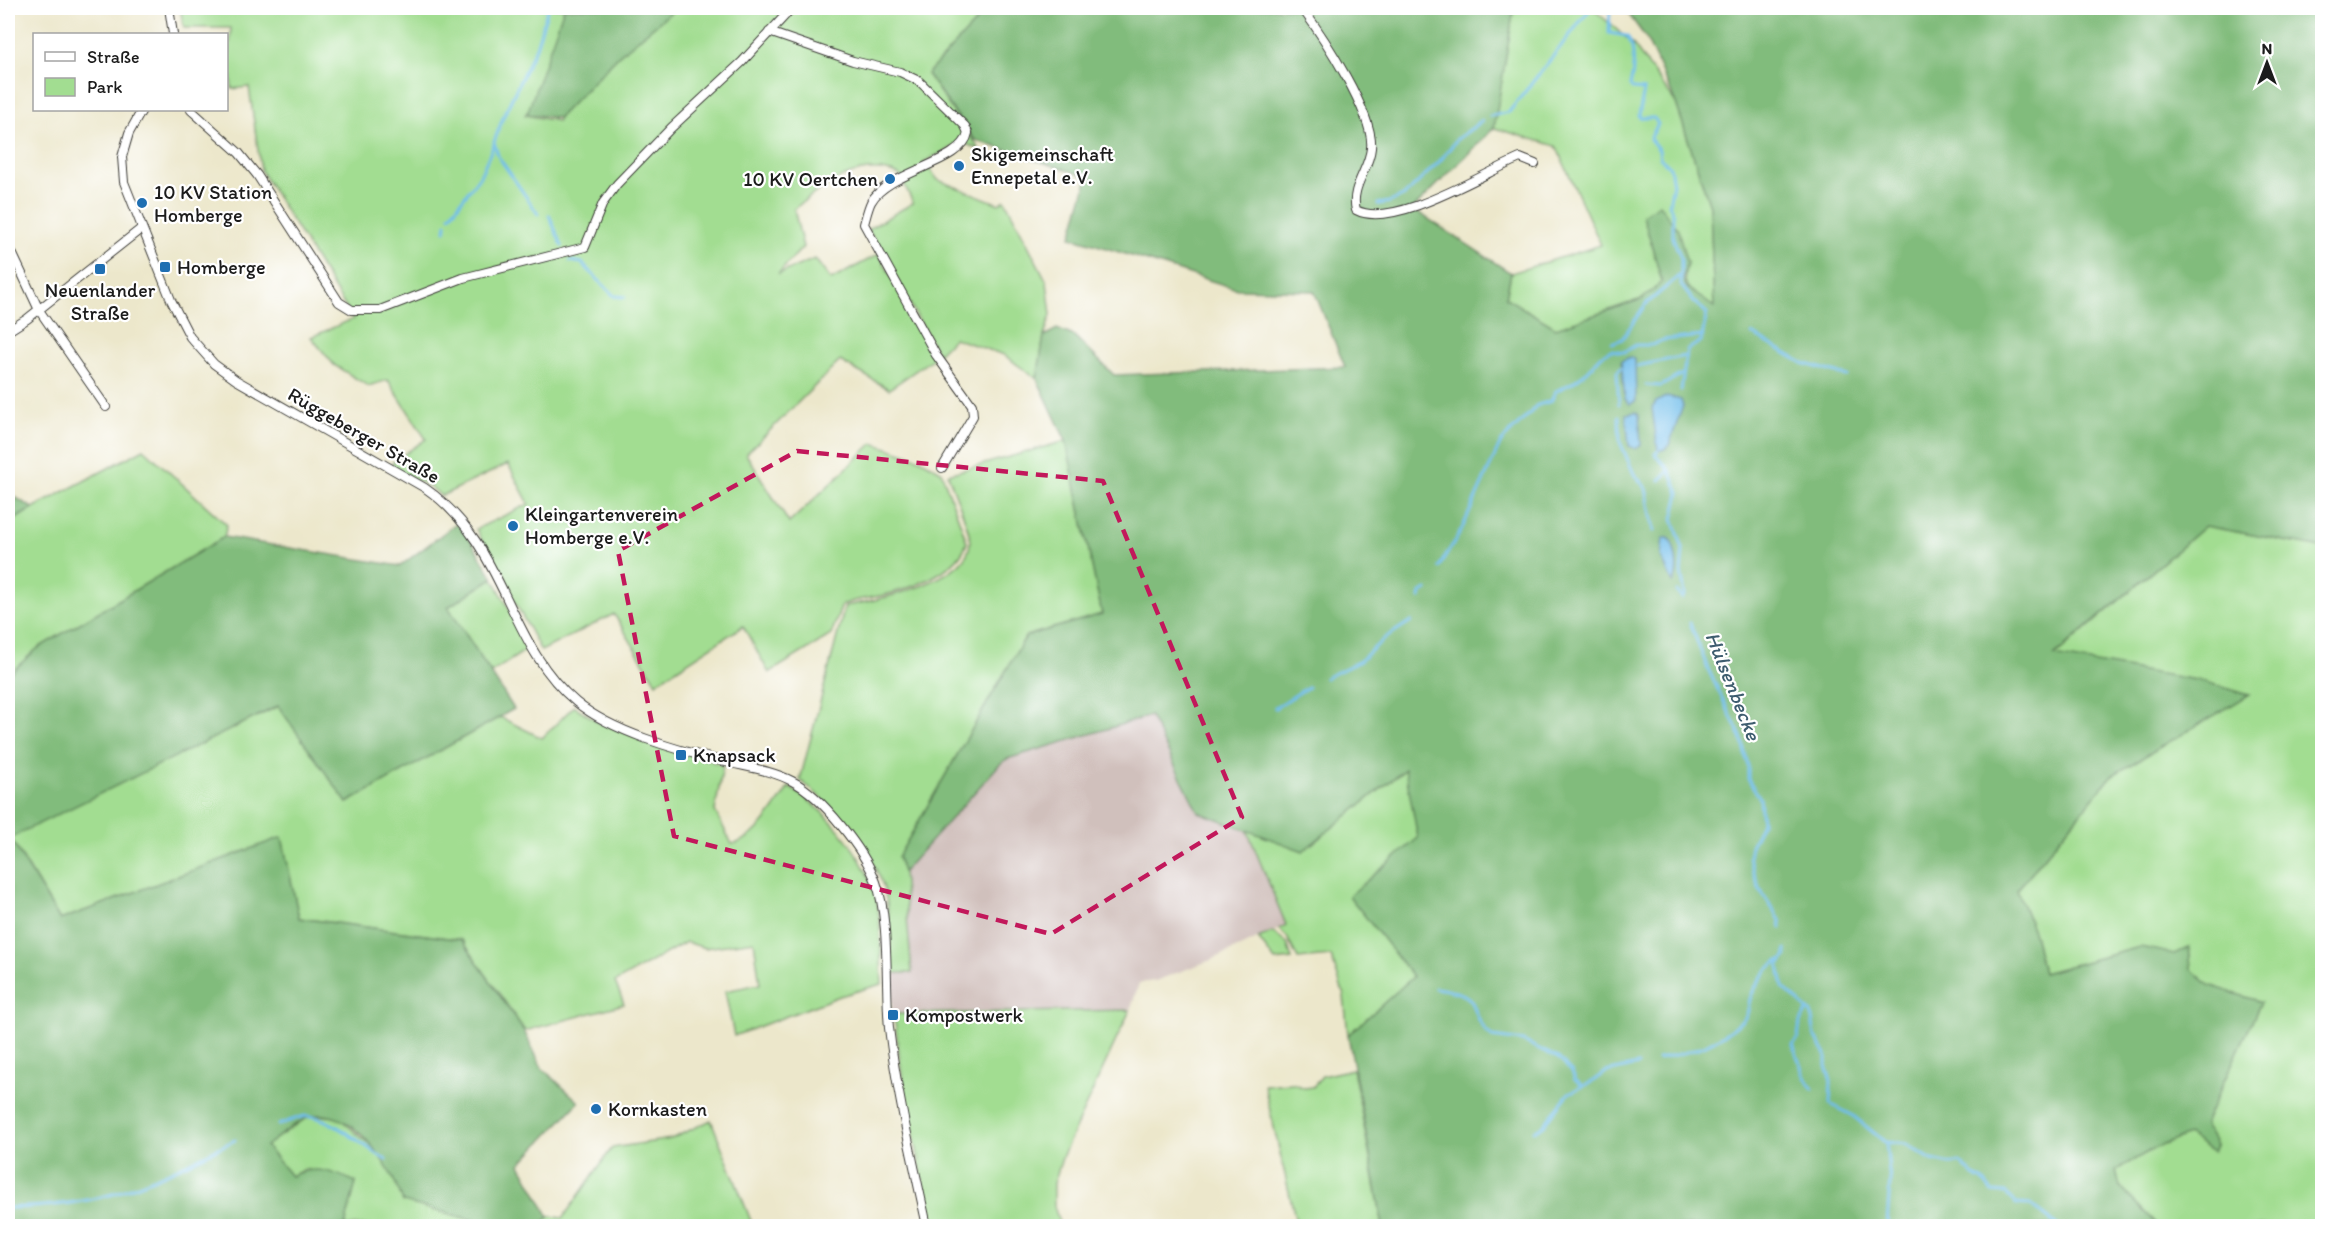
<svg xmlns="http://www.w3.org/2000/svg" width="2330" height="1234" viewBox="0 0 2330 1234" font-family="Itim,sans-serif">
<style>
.industrial{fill:#d0c0bc}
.green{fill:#a2dd91;stroke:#5f7c56;stroke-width:1.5}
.forest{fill:#81bc7b;stroke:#4e6c4c;stroke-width:1.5}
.water{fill:#71beeb;stroke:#466d84;stroke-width:1.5}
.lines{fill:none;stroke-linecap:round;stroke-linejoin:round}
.stream{stroke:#71beeb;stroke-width:3}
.minor-casing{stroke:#3b3a36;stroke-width:10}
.minor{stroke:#fff;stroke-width:8}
.marked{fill:none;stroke:#c2185b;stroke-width:4.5;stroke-dasharray:12 8;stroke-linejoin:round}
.poi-dot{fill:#1f6fb2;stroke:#fff;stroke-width:2}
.labels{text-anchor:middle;stroke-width:4.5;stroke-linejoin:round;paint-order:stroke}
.poi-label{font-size:20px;fill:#1c1c1c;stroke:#fff;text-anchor:start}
.street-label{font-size:20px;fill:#1c1c1c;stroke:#fff}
.water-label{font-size:21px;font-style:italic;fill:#3e5d6f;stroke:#fff}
</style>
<rect width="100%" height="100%" fill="#fff"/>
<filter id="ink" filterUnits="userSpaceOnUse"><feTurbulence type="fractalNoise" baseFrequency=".0167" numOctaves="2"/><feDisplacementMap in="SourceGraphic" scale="12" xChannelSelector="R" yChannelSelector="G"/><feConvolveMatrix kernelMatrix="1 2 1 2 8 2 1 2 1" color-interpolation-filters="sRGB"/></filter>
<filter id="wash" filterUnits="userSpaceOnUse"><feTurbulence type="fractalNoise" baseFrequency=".008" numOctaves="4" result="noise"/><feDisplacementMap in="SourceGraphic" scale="24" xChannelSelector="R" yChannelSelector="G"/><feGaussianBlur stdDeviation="1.35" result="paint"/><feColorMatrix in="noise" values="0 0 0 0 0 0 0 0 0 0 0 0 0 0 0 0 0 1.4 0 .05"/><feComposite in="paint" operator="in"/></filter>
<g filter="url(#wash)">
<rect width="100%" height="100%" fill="#ece7cb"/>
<path class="industrial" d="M1150,716L1198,812L1247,830L1286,926L1211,960L1155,981L1139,983L1130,1010L892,1013L890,973L912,972L903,872L999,765L1007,759Z"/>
<path class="green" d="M180,8H572L593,16L525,115L558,121V118L618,56L676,8H989L927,74L980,150L962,142L924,162L938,180L999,204L1005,200L1047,282L1051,315L1044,336L1037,379L1004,355L954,338L938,354L868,229L913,203L900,175C859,158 825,185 794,209L803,247L778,274L815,259L831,280L879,254L935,357L889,389L840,361L746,454L789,523L873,443L920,459L941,471L967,542C959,569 918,586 892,593C876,598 857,598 842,605L831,635L769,673L743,626L656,683L614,614L541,651L476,529L529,504L508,464L441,496L432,488L391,467L393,462L426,439L388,380L368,386L334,365L311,337L353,319L261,171L249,87L232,89L229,59L231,28H184Z
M1514,8H1592L1632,43L1676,103L1710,206L1714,308C1694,293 1679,291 1687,263L1643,215L1662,282L1642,299L1556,328L1506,298L1511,273L1601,245L1556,146L1494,128Z
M1066,441L1102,614L1026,636L898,857L903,872L912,973H890C889,946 891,915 884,889C873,852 830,802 800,780L845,606C874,601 973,581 970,540C969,524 953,491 948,474Z
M144,449L227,525L224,537L38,648L8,675V524L33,508Z
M2205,526L2322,548V1226H2158L2120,1187L2116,1170L2153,1149L2188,1135L2213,1152L2216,1145L2204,1124L2261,1002L2209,986L2191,969L2189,947L2174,955L2140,947L2043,973L2034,934L2017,890L2111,776L2248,695L2202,681L2054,657Z
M493,578L529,648L491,673L448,607Z
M279,706L347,803L500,717L542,738L574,706L600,723L723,765L715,811L732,844C757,841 775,806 789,787C825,808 859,848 873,888C883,916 880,953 882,984L840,996L734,1036L725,991L760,984L754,941L705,948L686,942L615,982L624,1004L525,1031L462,940L299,918L282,838L60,920L10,837Z
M1406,769L1419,838L1350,896L1413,977L1348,1035L1344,996L1331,956L1298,959L1287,937L1279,929L1286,925L1247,830L1303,851Z
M1272,932L1287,943L1292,959L1275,961L1258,938Z
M1130,1010L1063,1155L1054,1183V1206L1060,1226H932L902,1076L894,1014Z
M1353,1069L1383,1226H1297L1264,1085L1292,1083L1304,1088L1313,1087L1322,1076Z
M311,1115L338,1117L378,1152L397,1183L403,1202L495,1226H345L356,1182L305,1169L291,1176L265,1146Z
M711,1120L753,1226H539L550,1216L563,1218L612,1148L671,1139Z"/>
<path class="forest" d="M564,8H676L618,56L558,118L527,114Z
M989,8H1514L1494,128L1413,209L1511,273L1506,298L1556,328L1642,299L1662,282L1643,215L1659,204L1678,230L1687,263L1683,278L1686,287L1714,307L1710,206L1676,103L1646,38L1624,8H2322V548L2205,526L2054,656L2202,681L2249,695L2111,776L2017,890L2034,934L2043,973L2140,947L2174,954L2189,947L2191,969L2209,985L2261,1002L2204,1124L2216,1145L2213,1152L2188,1135L2153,1149L2116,1170L2120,1187L2158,1226H1383L1348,1035L1413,977L1349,896L1418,838L1405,769L1303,851L1198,812L1150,716L1007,759L999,765L903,872L898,857L1026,636L1102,614L1066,441L1037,379L1044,336L1057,329L1074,336L1114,375L1345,367L1314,291L1237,289L1071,237L1088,177L975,140L927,74Z
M8,493L33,508L8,524Z
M457,523L472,542L493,578L448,607L514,709L347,803L278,706L10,838L60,920L282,837L299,918L462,940L524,1031L542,1068L579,1102L520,1164L549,1217L538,1226H497L403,1202C392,1168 354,1107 312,1116C302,1118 275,1139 266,1146L291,1176C316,1164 333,1172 356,1182L345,1226H8V675L38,648L224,537L400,566Z"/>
<path class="water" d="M1630,357L1635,360L1636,401L1630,404L1625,399L1621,361Z
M1667,396L1681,400L1683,406L1669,445L1665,449L1658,451L1652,408L1656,402Z
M1636,412L1639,415L1641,445L1636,449L1629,446L1626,414Z
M1663,538H1669C1676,548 1680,572 1673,583L1661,557Z"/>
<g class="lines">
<path class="stream" d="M1610,8L1609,33L1627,36C1636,49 1634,72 1630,86L1633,89L1644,90L1639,115L1640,118H1654L1658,124L1650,139L1659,150L1660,158L1670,167L1673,184L1669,204L1673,213V238L1681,258V285L1694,302L1707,313L1701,341L1687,350L1681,390
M1490,116L1509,112L1591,8
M1378,204L1390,202L1405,195L1440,161L1457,139L1482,121
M538,214L498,156L494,142L504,115L536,47L548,8
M549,215L562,246
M450,216L480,176L494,144
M445,231L446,224
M570,261L582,263L614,296L625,297
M1752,334L1803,363L1847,376
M1612,343L1622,339L1645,305L1679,276
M1637,366L1685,356
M1646,385L1661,386L1682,374
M1619,404L1617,372L1621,368
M1619,416L1620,442L1634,474L1646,488L1654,531
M1658,451L1655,454L1670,471L1679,493L1673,519L1683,549L1681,572L1685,594L1682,598
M1660,480L1669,471
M1439,567L1461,531L1501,442L1538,405L1551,401L1556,391L1572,383L1588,371L1601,356L1611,350L1624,352L1636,345H1652L1663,340L1703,336
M1677,591L1682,598
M1420,598L1421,593L1427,590
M1690,623L1708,669L1741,737L1748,766V779L1760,798L1762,823L1751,846L1749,857L1759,888L1780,920L1781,928
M1325,678L1360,661L1385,638L1411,621
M1275,708L1308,687
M1786,949V956L1779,965L1783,987L1811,1013L1815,1036L1826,1055V1066L1831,1081L1830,1104L1852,1115L1885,1142L1906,1144L1932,1160L1951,1164L1960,1162L1974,1176L1982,1179L1992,1192L2005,1193L2016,1204L2031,1205L2058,1226
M1435,988C1490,995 1462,1008 1492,1037L1523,1041L1558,1058L1572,1072L1575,1080L1583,1086
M1808,1010L1800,1022L1798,1038L1793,1045C1800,1060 1801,1076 1813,1089
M1658,1059C1694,1052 1715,1044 1742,1021C1749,1015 1748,1007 1750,999C1754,987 1769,962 1782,960
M279,1125C287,1122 298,1117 306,1116C329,1115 366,1148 386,1160
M1534,1131L1544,1125L1569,1093L1594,1081L1606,1072L1638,1065
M1886,1142L1890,1181L1887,1226
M8,1208C43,1207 78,1204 113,1194C155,1181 196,1159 235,1140"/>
</g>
</g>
<g filter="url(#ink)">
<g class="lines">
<g class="minor-casing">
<path id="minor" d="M169,8L173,34
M1302,8C1322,35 1375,115 1371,148C1369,170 1350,187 1356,210C1393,230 1484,173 1520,158L1535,164
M769,32L853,61L900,72L919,81L965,126L968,133C963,163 888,171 871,202C868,208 866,217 864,224L936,355L972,405L973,416L942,468
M142,110L129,133L122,157L124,182L171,300L190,337L214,364L236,380L425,488C507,545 506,644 576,702C612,732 677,750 722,761C745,767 771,770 792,781C822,796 865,851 876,882C890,919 885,987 889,1028C897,1095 913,1161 927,1226
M191,110L239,153L257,175L339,302L352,310H380L463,278L585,247L603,203L617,184L671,128L742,62L792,8
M8,244L39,310L106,407
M8,331L27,319L142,228"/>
</g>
<use href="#minor" class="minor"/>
</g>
</g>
<path class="marked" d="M797,451L1103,481L1242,817L1051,934L674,836L618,551Z"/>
<g class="poi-dot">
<circle cx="959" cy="166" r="6"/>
<circle cx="890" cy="179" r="6"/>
<circle cx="142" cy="203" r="6"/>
<rect x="159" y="261" width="12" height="12" rx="3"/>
<rect x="94" y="263" width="12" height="12" rx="3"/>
<circle cx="513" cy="526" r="6"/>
<rect x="675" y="749" width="12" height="12" rx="3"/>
<rect x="887" y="1009" width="12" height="12" rx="3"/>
<circle cx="596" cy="1109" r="6"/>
</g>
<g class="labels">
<g class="poi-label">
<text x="971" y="161">Skigemeinschaft<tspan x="971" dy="23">Ennepetal e.V.</tspan></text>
<text x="878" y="186" text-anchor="end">10 KV Oertchen</text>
<text x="154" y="199">10 KV Station<tspan x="154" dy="23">Homberge</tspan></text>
<text x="177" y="274">Homberge</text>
<text x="100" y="297" text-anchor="middle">Neuenlander<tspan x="100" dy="23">Straße</tspan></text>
<text x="525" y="521">Kleingartenverein<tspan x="525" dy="23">Homberge e.V.</tspan></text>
<text x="693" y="762">Knapsack</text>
<text x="905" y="1022">Kompostwerk</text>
<text x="608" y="1116">Kornkasten</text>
</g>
<g class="street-label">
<text transform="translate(364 435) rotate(30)" y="7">Rüggeberger Straße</text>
</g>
<g class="water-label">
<text transform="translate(1733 686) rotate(68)" y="7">Hülsenbecke</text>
</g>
</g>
<rect width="2330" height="1234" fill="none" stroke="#fff" stroke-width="30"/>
<rect x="33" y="33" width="195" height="78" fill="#ffffff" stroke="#a4a4a4" stroke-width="1.5"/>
<rect x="45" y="52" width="30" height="9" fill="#ffffff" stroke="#a4a4a4" stroke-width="1.5"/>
<text x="87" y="63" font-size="18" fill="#1c1c1c">Straße</text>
<rect x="45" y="78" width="30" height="18" fill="#a2dd91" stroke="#a4a4a4" stroke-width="1.5"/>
<text x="87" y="93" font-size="18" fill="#1c1c1c">Park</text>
<g transform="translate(2267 63)" stroke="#ffffff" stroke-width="4.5" paint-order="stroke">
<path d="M0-4.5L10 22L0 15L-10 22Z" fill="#1c1c1c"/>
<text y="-9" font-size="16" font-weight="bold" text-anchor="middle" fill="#1c1c1c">N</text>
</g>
</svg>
